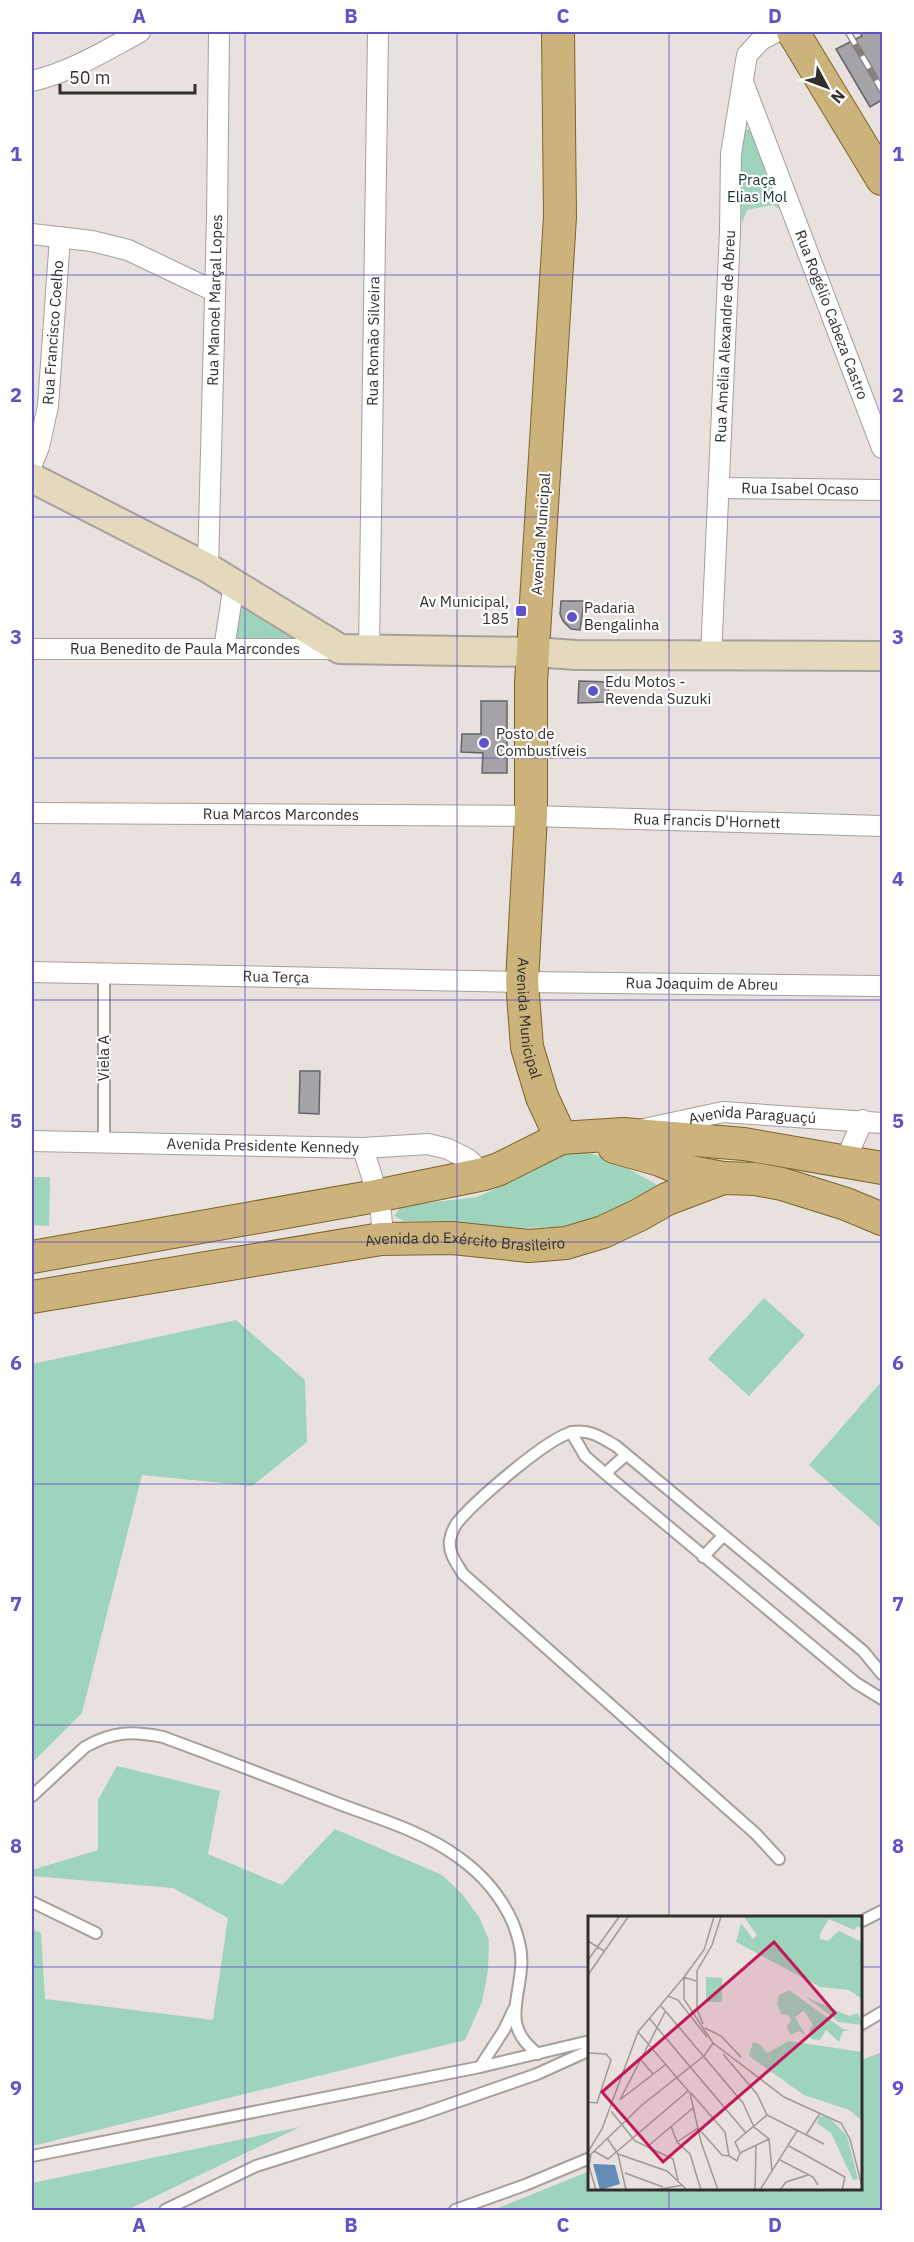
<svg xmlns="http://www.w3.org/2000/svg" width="914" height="2242" viewBox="0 0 914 2242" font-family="'IBM Plex Sans',sans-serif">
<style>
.green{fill:#9fd4bc}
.building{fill:#a5a2a8;stroke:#666469;stroke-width:1.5}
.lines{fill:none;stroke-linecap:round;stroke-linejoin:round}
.lane-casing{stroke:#a69f9c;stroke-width:14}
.street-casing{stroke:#a69f9c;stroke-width:22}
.secondary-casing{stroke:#a69f9c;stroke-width:32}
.primary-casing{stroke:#7f6326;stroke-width:34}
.lane{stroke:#fff;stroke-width:10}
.street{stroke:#fff;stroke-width:20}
.secondary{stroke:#e5d9bd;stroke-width:28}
.primary{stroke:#cbb37b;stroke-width:32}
.rail-casing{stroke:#85807e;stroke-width:7}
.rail{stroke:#fff;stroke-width:4.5;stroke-dasharray:14;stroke-linecap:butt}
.grid{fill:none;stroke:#6052ca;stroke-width:1.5;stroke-opacity:0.55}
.poi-dot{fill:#6052ca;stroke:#fff;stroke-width:2}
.labels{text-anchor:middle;stroke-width:4.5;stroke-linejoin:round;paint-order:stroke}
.park-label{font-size:15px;fill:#153528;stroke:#fff}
.street-label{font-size:15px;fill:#312e2d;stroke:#fff}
.poi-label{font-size:15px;fill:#312e2d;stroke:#fff;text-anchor:start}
.inset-road{fill:none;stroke:#9f9997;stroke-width:1.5}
.view{fill:#c2185b;fill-opacity:0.15;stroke:#c2185b;stroke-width:3}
.inset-edge{fill:none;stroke:#312e2d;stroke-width:3}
.neatline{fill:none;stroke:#6052ca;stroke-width:2}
.grid-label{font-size:20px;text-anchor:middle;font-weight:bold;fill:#6052ca}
</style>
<rect width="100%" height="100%" fill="#e8e1de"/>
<path class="green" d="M754,128L786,213L773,205L747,210L742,223L738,165L739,132Z
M245,603L304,635L300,642L239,639L232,633L235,609Z
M579,1151L609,1158L661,1187L638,1205L571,1227L506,1228L454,1221H404L394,1216L402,1206L477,1197L495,1189L549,1157Z
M32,1177H50L49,1226L32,1225Z
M764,1298L805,1335L749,1396L708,1359Z
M236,1320L305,1380L307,1442L252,1486L142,1475L82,1713L32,1763V1364Z
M882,1381V1529L809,1465Z
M117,1766L220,1791L208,1854L282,1885L335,1829L442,1875L462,1894L479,1917L489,1940L488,1970L482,2002L465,2040L32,2146V1929L41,1933L45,1999L213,2020L228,1918L173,1888L32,1876V1870L98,1850V1800Z
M882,2052V2210H493L590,2171V2190H862V2060Z
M300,2127L127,2210H32V2183Z"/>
<path class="building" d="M860,32H882V100L870,107L836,49L862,36Z
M561,601H584L580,630L571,629L563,621L560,614Z
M579,681L609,682L608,702L578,703Z
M481,701H507V773H482L483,753L461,752L462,734H481Z
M300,1071H320L319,1114L299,1113Z"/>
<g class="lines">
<g class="lane-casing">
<path id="lane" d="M104,974V1143
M571,1432L585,1456L608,1476L856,1683L882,1699
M608,1476L609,1470L626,1455
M703,1557L723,1536
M32,1796L85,1747C113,1731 132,1731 163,1737C223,1759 282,1782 342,1805C380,1819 426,1833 458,1857C482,1874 501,1896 513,1923C518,1936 523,1953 521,1968C518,2005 503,2027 538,2054
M779,1859L756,1834L463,1574C457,1564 448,1553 450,1540C451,1535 454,1527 457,1523C474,1502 548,1437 573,1432C590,1429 602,1438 616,1446L863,1651L882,1674
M32,1902L96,1933
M862,1921L882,1911
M862,2024L882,2012
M480,2067L504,2030L514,2009
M32,2156L480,2067L590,2041
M165,2210L256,2166L422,2114L537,2074L590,2050
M455,2210L525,2185L590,2158"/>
</g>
<g class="street-casing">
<g id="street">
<path d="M32,81C71,72 105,51 140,32"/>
<path id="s1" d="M743,82L882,448"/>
<path d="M32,234L92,241L128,250L214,291"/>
<path id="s2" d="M32,464L39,447L48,406L60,237"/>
<path id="s3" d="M719,488L882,490"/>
<path id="s4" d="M208,568L217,219L219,32"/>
<path id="s5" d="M32,649H337"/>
<path d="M224,649L234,584"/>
<path id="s6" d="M369,651L378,32"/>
<path id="s7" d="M711,656L730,232L731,154L747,55L761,40L776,32"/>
<path id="s8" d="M32,813L531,816L882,826"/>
<path id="s9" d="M32,972L522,982L882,986"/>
<path id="s10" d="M644,1129L723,1112L882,1123"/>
<path id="s11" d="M32,1141L363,1148L428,1144L448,1149L468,1159L484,1174"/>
<path d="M363,1148C371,1177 386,1210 381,1239"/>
<path d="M845,1161L863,1120"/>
</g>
</g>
<g class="secondary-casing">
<path id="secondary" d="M32,478L208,568L340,649L534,652L576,655L882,656"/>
</g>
<g class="primary-casing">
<g id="primary">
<path id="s12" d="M558,32L560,217L531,682V816L522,982L527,1047L542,1097L561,1138"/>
<path d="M793,32L882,179"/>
<path d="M614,1147L660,1160L686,1171L723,1178"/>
<path d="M32,1257L376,1196L484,1174L499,1169L561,1138L623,1134L744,1144L882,1168"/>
<path id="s13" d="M32,1297L381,1239L452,1238L529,1246L566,1243L603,1232L639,1215L667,1199L723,1178L755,1179L782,1184L846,1204L882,1219"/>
</g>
</g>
<use href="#lane" class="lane"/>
<use href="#street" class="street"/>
<use href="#secondary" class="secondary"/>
<use href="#primary" class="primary"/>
<g class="rail-casing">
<path id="rail" d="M848,32L882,90"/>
</g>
<use href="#rail" class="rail"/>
</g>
<path class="grid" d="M245,32V2210M457,32V2210M669,32V1918M32,275H882M32,517H882M32,758H882M32,1000H882M32,1242H882M32,1484H882M32,1725H882M32,1967H590M862,1967H882M669,2190V2210"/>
<g class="poi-dot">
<rect x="515" y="605" width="12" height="12" rx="3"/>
<circle cx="572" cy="617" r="6"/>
<circle cx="593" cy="691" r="6"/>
<circle cx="484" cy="743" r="6"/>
</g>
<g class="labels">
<g class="park-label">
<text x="757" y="185">Praça<tspan x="757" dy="17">Elias Mol</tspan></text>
</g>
<g class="street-label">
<text dy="5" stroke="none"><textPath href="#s4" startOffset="268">Rua Manoel Marçal Lopes</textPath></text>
<text dy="5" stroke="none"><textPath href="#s1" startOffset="249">Rua Rogélio Cabeza Castro</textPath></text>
<text dy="5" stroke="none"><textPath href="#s2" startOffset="134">Rua Francisco Coelho</textPath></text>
<text dy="5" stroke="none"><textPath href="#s7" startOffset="320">Rua Amélia Alexandre de Abreu</textPath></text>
<text dy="5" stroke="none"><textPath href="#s6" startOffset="310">Rua Romão Silveira</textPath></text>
<text dy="5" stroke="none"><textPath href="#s3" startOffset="81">Rua Isabel Ocaso</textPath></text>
<text transform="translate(541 534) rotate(-86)" y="5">Avenida Municipal</text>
<text dy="5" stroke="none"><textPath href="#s5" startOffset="153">Rua Benedito de Paula Marcondes</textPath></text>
<text dy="5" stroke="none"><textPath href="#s8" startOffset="249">Rua Marcos Marcondes</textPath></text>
<text dy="5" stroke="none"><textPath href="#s8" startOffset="675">Rua Francis D'Hornett</textPath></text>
<text dy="5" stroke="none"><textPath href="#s9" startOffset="244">Rua Terça</textPath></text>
<text dy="5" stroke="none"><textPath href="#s9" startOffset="670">Rua Joaquim de Abreu</textPath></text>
<text dy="5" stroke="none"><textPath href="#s12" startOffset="988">Avenida Municipal</textPath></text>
<text transform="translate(104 1058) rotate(-90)" y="5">Viela A</text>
<text dy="5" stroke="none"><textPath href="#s10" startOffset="110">Avenida Paraguaçú</textPath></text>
<text dy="5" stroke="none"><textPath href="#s11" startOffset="231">Avenida Presidente Kennedy</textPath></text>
<text dy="5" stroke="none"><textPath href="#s13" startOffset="438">Avenida do Exército Brasileiro</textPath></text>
</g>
<g class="poi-label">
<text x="509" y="607" text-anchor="end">Av Municipal,<tspan x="509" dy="17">185</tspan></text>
<text x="584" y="613">Padaria<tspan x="584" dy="17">Bengalinha</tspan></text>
<text x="605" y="687">Edu Motos -<tspan x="605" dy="17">Revenda Suzuki</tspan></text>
<text x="496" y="739">Posto de<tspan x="496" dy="17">Combustíveis</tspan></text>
</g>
</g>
<g transform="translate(588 1916)">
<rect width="274" height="274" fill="#e8e1de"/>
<path d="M156,1H274V14L270,10L266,14L241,3L232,18V23L240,25L251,15L274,26V83L261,74L232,71L148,26L153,7L165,23L169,19ZM118,61L134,62V86H118ZM201,74L255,113L263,114L255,115L251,126L238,114L232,124L223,123L221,114L225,109L216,95L207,101L218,120L211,115L203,119L198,110L203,106L201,99L193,98L189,87L191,79ZM218,81L261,100L270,97L274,109L251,106ZM201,125L274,136V205L261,194L216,179L161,140L165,126L172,128L179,137ZM231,200L241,201L259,220L270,263L265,264L243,217L229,207Z" fill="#9fd4bc"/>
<path d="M5,248L27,249L32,268L12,274Z" fill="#648cb8"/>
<path class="inset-road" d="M126,1L116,34L96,61V83L125,127L196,181L253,207L262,223L275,274M0,25L16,35M0,44L31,1M0,59L40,1M80,80L90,84L119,121M73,90L155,187L166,211L181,223L184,255M61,102L158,217M115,108L109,93V55L124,29L133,1M117,112L133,120L153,141M50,116L102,177L113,226L130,274M0,137L18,138L23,144L9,187L0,186M135,138L169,178L179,199L236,228M53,144L65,158M103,177L137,216L141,240L149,245L152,237M33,183L77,149M32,184L77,96M23,195L47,225L85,243L90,264M83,210L89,226L102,238L113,274M218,219L232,197M19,222L30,238L38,274M89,226L110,212L134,239L141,240M60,230L105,192M201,230L257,261L254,274M6,235L20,243L100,175M0,236L14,213L50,116L96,61L108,65M152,237L147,226L179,199M152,237L181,223M30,238L79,255L98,273M3,239L1,250L8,274M0,241L54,189L116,140L125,127M192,244L225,261L230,269M37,257L75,271M67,274L95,269M167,274L168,229M172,274L209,215M192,274L198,266L220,259"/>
<path class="view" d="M186,26L247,97L75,246L14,176Z"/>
<rect width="274" height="274" class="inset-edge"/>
</g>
<rect width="914" height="2242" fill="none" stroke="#ffffff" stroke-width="66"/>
<g transform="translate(827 87) rotate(131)" stroke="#ffffff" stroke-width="4.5" paint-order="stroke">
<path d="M0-4.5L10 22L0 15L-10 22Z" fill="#312e2d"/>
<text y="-9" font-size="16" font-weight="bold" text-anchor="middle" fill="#312e2d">N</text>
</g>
<path d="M60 84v9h135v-9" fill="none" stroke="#312e2d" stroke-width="3"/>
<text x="69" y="84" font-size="18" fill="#312e2d" stroke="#ffffff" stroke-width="4.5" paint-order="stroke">50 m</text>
<rect x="33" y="33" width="848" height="2176" class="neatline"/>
<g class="grid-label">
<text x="139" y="23">A</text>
<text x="351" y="23">B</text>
<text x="563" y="23">C</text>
<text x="775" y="23">D</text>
<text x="16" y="161">1</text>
<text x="898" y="161">1</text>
<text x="16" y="402">2</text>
<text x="898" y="402">2</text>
<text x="16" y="644">3</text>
<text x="898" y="644">3</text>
<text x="16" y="886">4</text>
<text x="898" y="886">4</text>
<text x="16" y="1128">5</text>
<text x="898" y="1128">5</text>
<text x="16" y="1370">6</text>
<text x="898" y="1370">6</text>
<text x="16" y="1611">7</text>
<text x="898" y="1611">7</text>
<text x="16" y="1853">8</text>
<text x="898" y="1853">8</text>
<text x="16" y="2095">9</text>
<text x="898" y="2095">9</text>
<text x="139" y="2232">A</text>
<text x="351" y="2232">B</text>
<text x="563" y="2232">C</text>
<text x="775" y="2232">D</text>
</g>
</svg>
